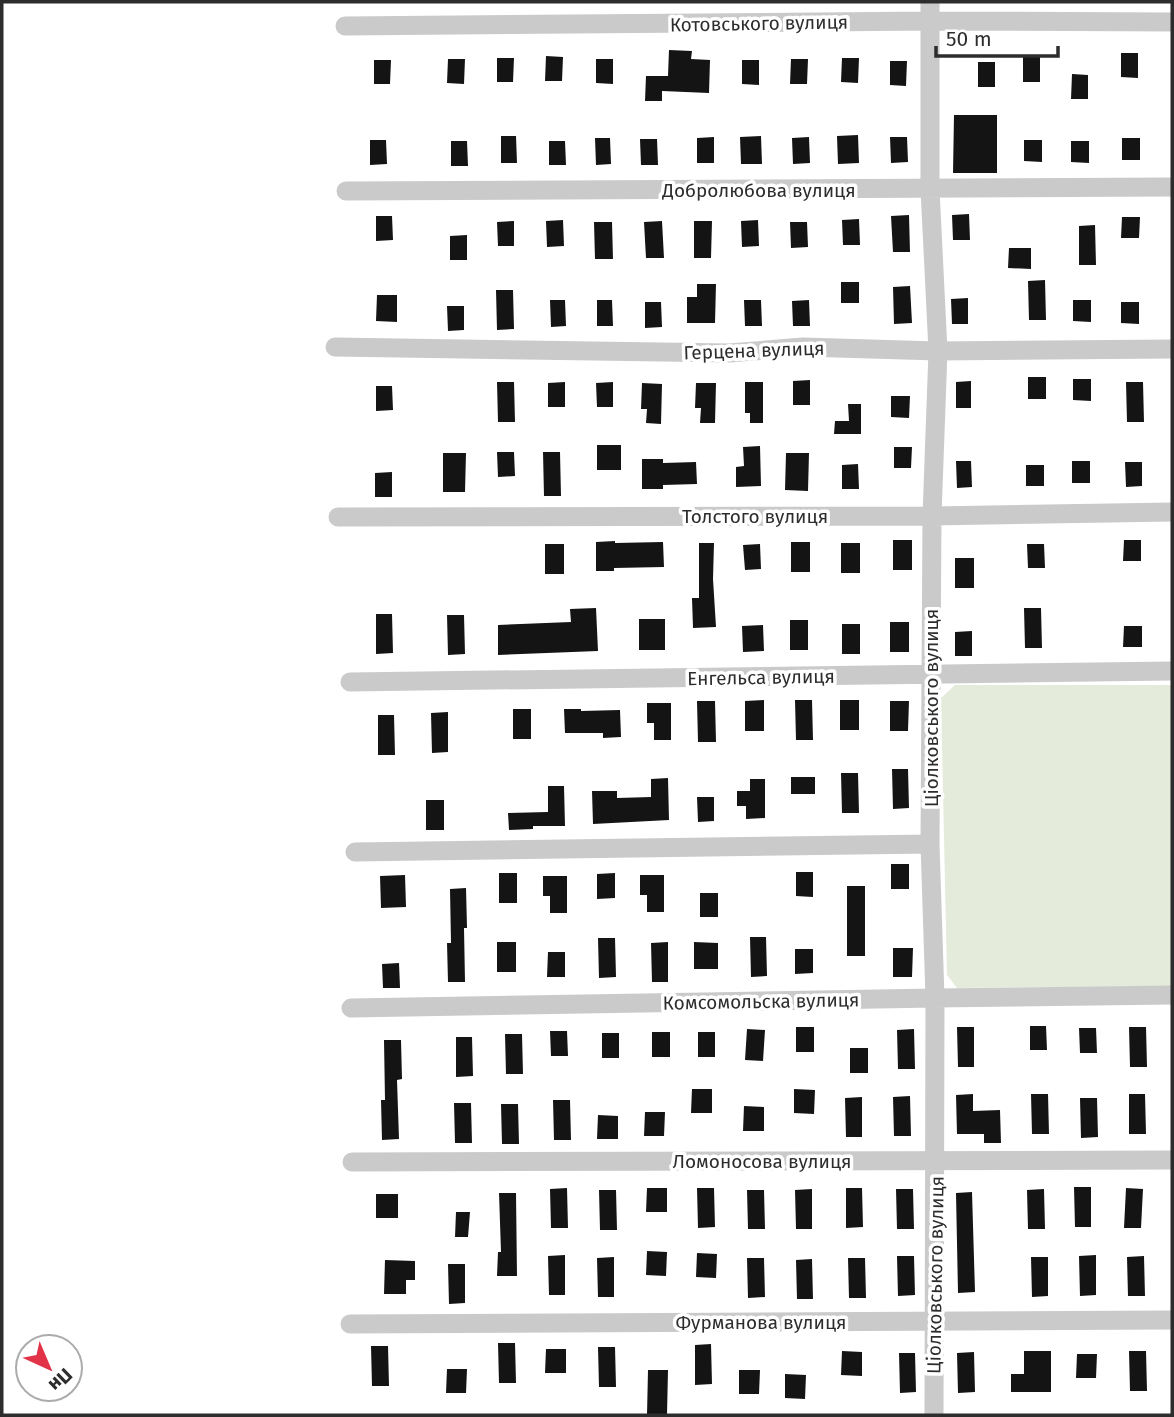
<svg xmlns="http://www.w3.org/2000/svg" width="1174" height="1417" viewBox="0 0 1174 1417" font-family="'Fira Sans',sans-serif">
<style>
.green{fill:#e4ebdb}
.building{fill:#141414}
.lines{fill:none;stroke-linecap:round;stroke-linejoin:round}
.street{stroke:#cacaca;stroke-width:19}
.labels{text-anchor:middle;stroke-width:7;stroke-linejoin:round;paint-order:stroke}
.street-label{font-size:19px;fill:#2d2d2d;stroke:#fff}
</style>
<rect width="100%" height="100%" fill="#fff"/>
<path class="green" d="M955,685H1172V986L957,988L947,975L941,698Z"/>
<path class="building" d="M669,50L692,51L691,59L710,60L709,93L662,91V101H645L646,76H668Z
M1121,53H1138V78L1121,77Z
M546,56L563,57L562,81H545Z
M1023,57H1040V82H1023Z
M497,58H514L513,82H497Z
M842,58H859L858,83L841,82Z
M448,59H465L464,84L447,83Z
M596,59H613V84L596,83Z
M791,59H808L807,84H790Z
M374,60H391L390,84H374Z
M742,60H759V85L742,84Z
M890,61H907L906,86L890,85Z
M978,62H995V87H978Z
M1072,74L1088,75V99H1071Z
M954,115H997V173H953Z
M858,135L859,163L838,164L837,136Z
M501,136H516L517,163H501Z
M761,136L762,164H741L740,137Z
M714,137V163H697V138Z
M809,137L810,163L793,164L792,138Z
M890,137H907L908,162L891,163Z
M595,138H610L611,164L596,165Z
M1122,138H1140V160H1122Z
M640,139H657L658,165H641Z
M370,140H386L387,164L370,165Z
M1024,140H1042V162L1024,161Z
M451,141H467L468,166H451Z
M549,141H565L566,165H549Z
M1071,141H1089V163L1071,162Z
M969,214L970,240H953L952,215Z
M909,215L910,252H893L891,216Z
M376,216H392L393,240L376,241Z
M1122,217H1140L1139,238H1121Z
M859,219L860,245H843L842,220Z
M563,220L564,246L547,247L546,221Z
M758,220L759,246L742,247L741,221Z
M514,221V246H498L497,222Z
M662,221L664,258H646L644,222Z
M694,221H712L711,258H694Z
M594,222H612L613,259H595Z
M790,222H807L808,247L791,248Z
M1095,225L1096,265H1079V226Z
M467,235V260H450V236Z
M1009,248H1031V269L1008,268Z
M1045,280L1046,320H1029L1028,281Z
M841,282H859V303H841Z
M697,284H716L715,323H687V297H697Z
M910,286L912,323L894,324L893,287Z
M496,290H513L514,329L497,330Z
M377,295H397V322L376,321Z
M968,298V324H952L951,299Z
M550,300H565L566,326L551,327Z
M597,300H612L613,326H597Z
M744,300H761L762,326H745Z
M809,300L810,326H793L792,301Z
M1073,300H1091V322L1073,321Z
M645,302H661L662,327L645,328Z
M1121,302H1139V324L1121,323Z
M447,306H464V330L448,331Z
M1028,377H1046V399H1028Z
M1073,379H1091V401L1073,400Z
M810,380V405H793V381Z
M971,381V408H956V382Z
M497,382H514L515,422H498Z
M565,382V407H548V383Z
M613,382V407H597L596,383Z
M745,382H763V423H750V413H745Z
M1126,382H1143L1144,422H1127Z
M642,383L662,384L661,424L646,423L647,409H641Z
M696,383H716L715,423H700L701,408H695Z
M376,386H392L393,410L376,411Z
M891,396H910L909,418L891,417Z
M848,404H861V434H834L835,421H849Z
M597,445H621V470H597Z
M760,446L761,486L736,487V467L744,466L743,447Z
M894,447H912L911,468H894Z
M497,452H514L515,476L498,477Z
M543,452H560L561,496H544Z
M443,453H466L465,492H443Z
M786,453H809L808,491L785,490Z
M642,459H663V463L696,462L697,484L663,485V489H642Z
M956,461H971L972,487L957,488Z
M1072,461H1090V483H1072Z
M1125,462H1142V486L1126,487Z
M858,464L859,489H842V465Z
M1026,465H1044V486H1026Z
M392,472V497H375V473Z
M893,540H912V570H893Z
M1124,540H1141V561H1123Z
M615,541V543L663,542L664,567L614,568V571H596V542Z
M791,542H810V572H791Z
M699,543H714L713,579L716,627L693,628L692,598H699Z
M841,543H860V573H841Z
M545,544H564V574H545Z
M760,544L761,569L745,570L743,545Z
M1027,544H1044L1045,568H1028Z
M955,558H974V588H955Z
M596,608L598,651L498,655V625L571,622L570,609Z
M1024,608H1041L1042,648H1025Z
M376,614H392L393,653L376,654Z
M447,615H464L465,654L448,655Z
M639,619H665V650H639Z
M790,620H808V650H790Z
M890,622H909V652H890Z
M842,624H860V654H842Z
M763,625L764,651L743,652L742,626Z
M1124,626H1142V647H1123Z
M972,631V656H955V632Z
M764,700V731H745V701Z
M795,700H812L813,740H796Z
M840,700H859V730H840Z
M697,701H715L716,742H698Z
M890,701H909L908,731H890Z
M647,703H671V740H654V723H647Z
M513,709H531V739H513Z
M564,709H581V711L620,710L621,737L603,738V733H565Z
M448,712V752L432,753L431,713Z
M378,715H394L395,755H378Z
M892,769H908L909,808L893,809Z
M841,773H858L859,813H842Z
M791,777H815V794H791Z
M668,778L669,820L593,824L592,791H617V798L651,797V779Z
M750,779H765V818L746,819V806H737V791H750Z
M548,786H564L565,826H533V829L509,830L508,813L548,812Z
M697,797H714V821L698,822Z
M426,800H444V830H426Z
M891,864H909V889H891Z
M796,872H813V897L796,896Z
M499,873H517V903H499Z
M615,873V898L597,899V874Z
M405,875L406,907L381,908L380,876Z
M640,875H664V912H647V895H640Z
M543,876H567V913H550V896H543Z
M847,886H865V956H847Z
M466,888L467,928H464L465,982H448L447,943H451L450,889Z
M700,893H718V917H700Z
M750,937H766L767,976L751,977Z
M598,938H615L616,977L599,978Z
M497,942H516V972H497Z
M668,942V982H652L651,943Z
M694,942L718,943V969H694Z
M893,948H913L912,977H893Z
M795,949H813V973L795,974Z
M548,952H565V977H547Z
M399,963L400,988H383L382,964Z
M1030,1026H1046L1047,1050H1030Z
M796,1027H814V1052H796Z
M957,1027H974V1067H958Z
M1129,1027H1146L1147,1067H1130Z
M1079,1028H1096L1097,1053H1080Z
M747,1029L765,1030L763,1061L745,1060Z
M914,1029L915,1069H898L897,1030Z
M550,1031H567L568,1056H551Z
M652,1032H670V1057H652Z
M698,1032H715V1057H698Z
M602,1033H619V1058H602Z
M505,1034H522L523,1074H506Z
M456,1037H472L473,1076L456,1077Z
M384,1040H401L402,1079L397,1080L399,1139L382,1140L381,1100H385Z
M850,1048H868V1073H850Z
M692,1089H712V1113H691Z
M794,1089L815,1090L814,1114L794,1113Z
M973,1094V1111L1000,1110L1001,1143H984V1134H957L956,1095Z
M1031,1094H1048L1049,1134H1032Z
M1129,1094H1145L1146,1134H1129Z
M910,1096L911,1136H894L893,1097Z
M862,1097V1137H846L845,1098Z
M1080,1098H1097L1098,1137L1081,1138Z
M553,1100H570L571,1140H554Z
M454,1103H471L472,1143H455Z
M501,1104H518L519,1144H502Z
M744,1106L764,1107V1131H743Z
M645,1112H665L664,1136H644Z
M598,1115L618,1116V1139H597Z
M1074,1187H1091V1227H1075Z
M567,1188L568,1228H551L550,1189Z
M647,1188H667V1212H646Z
M697,1188H714L715,1227L698,1228Z
M846,1188H862L863,1227L846,1228Z
M1126,1188L1143,1189L1141,1228H1124Z
M812,1189V1229H796L795,1190Z
M896,1189H913L914,1229H897Z
M1044,1189L1045,1229H1028L1027,1190Z
M599,1190H616L617,1230H600Z
M747,1190H764L765,1229H748Z
M972,1192L975,1292L958,1293L956,1193Z
M499,1193H516L517,1276H497L498,1252H501Z
M376,1194H398V1218H376Z
M456,1212H470L468,1237H455Z
M647,1251L667,1252L666,1276L646,1275Z
M697,1253L717,1254L716,1278L696,1277Z
M565,1255V1295H549L548,1256Z
M1096,1255V1295L1080,1296L1079,1256Z
M897,1256H914L915,1295L898,1296Z
M1144,1256L1145,1296H1128L1127,1257Z
M614,1257V1297H598L597,1258Z
M1031,1257H1048V1296L1032,1297Z
M747,1258H764L765,1297L748,1298Z
M848,1258H865L866,1298H849Z
M812,1259L813,1299H797L796,1260Z
M385,1260L415,1261V1280H406V1294H384Z
M448,1264H465V1303L449,1304Z
M498,1343H515L516,1383H499Z
M711,1344L712,1384L695,1385V1345Z
M371,1346H388L389,1386H372Z
M598,1347H615L616,1387H599Z
M546,1349H566V1373H545Z
M842,1351L862,1352V1376L841,1375Z
M1024,1351H1051V1392H1011V1374H1024Z
M1129,1351H1146L1147,1391H1130Z
M974,1352L975,1392L958,1393L957,1353Z
M899,1353H915L916,1392L900,1393Z
M1077,1354H1097L1096,1378H1076Z
M447,1369H467L466,1393H446Z
M648,1370H668L667,1415H647Z
M739,1370H760L759,1394H739Z
M785,1374L806,1375L805,1399L785,1398Z"/>
<g class="lines">
<path class="street" d="M930,2V189L938,351L932,516L930,844L935,998L934,1415
M345,26L930,21L1172,22
M346,191L1172,187
M335,347L729,353L803,347L938,351L1172,349
M338,517L932,516L1172,512
M350,682L1172,671
M355,852L930,844
M351,1008L935,998L1172,995
M352,1162L1172,1160
M350,1324L1172,1320"/>
</g>
<g class="labels">
<g class="street-label">
<text transform="translate(759 23) rotate(-1)" y="7">Котовського вулиця</text>
<text x="759" y="197">Добролюбова вулиця</text>
<text transform="translate(754 350) rotate(-2)" y="7">Герцена вулиця</text>
<text x="755" y="523">Толстого вулиця</text>
<text transform="translate(761 677) rotate(-1)" y="7">Енгельса вулиця</text>
<text transform="translate(931 708) rotate(-90)" y="7">Ціолковського вулиця</text>
<text transform="translate(761 1001) rotate(-1)" y="7">Комсомольска вулиця</text>
<text x="762" y="1168">Ломоносова вулиця</text>
<text transform="translate(935 1275) rotate(-89)" y="7">Ціолковського вулиця</text>
<text x="761" y="1329">Фурманова вулиця</text>
</g>
</g>
<rect width="1174" height="1417" fill="none" stroke="#2d2d2d" stroke-width="7"/>
<g transform="translate(49 1368) rotate(136)"><circle r="33" fill="#ffffff" stroke="#ababab" stroke-width="2"/>
<path d="M0-5L12 26L0 18L-12 26Z" fill="#e23248"/>
<text y="-10" font-size="19" font-weight="bold" text-anchor="middle" fill="#2d2d2d">Пн</text>
</g>
<path d="M936 46v10h122v-10" fill="none" stroke="#2d2d2d" stroke-width="3.5"/>
<text x="946" y="46" font-size="21" fill="#2d2d2d" stroke="#ffffff" stroke-width="5" paint-order="stroke">50 m</text>
</svg>
